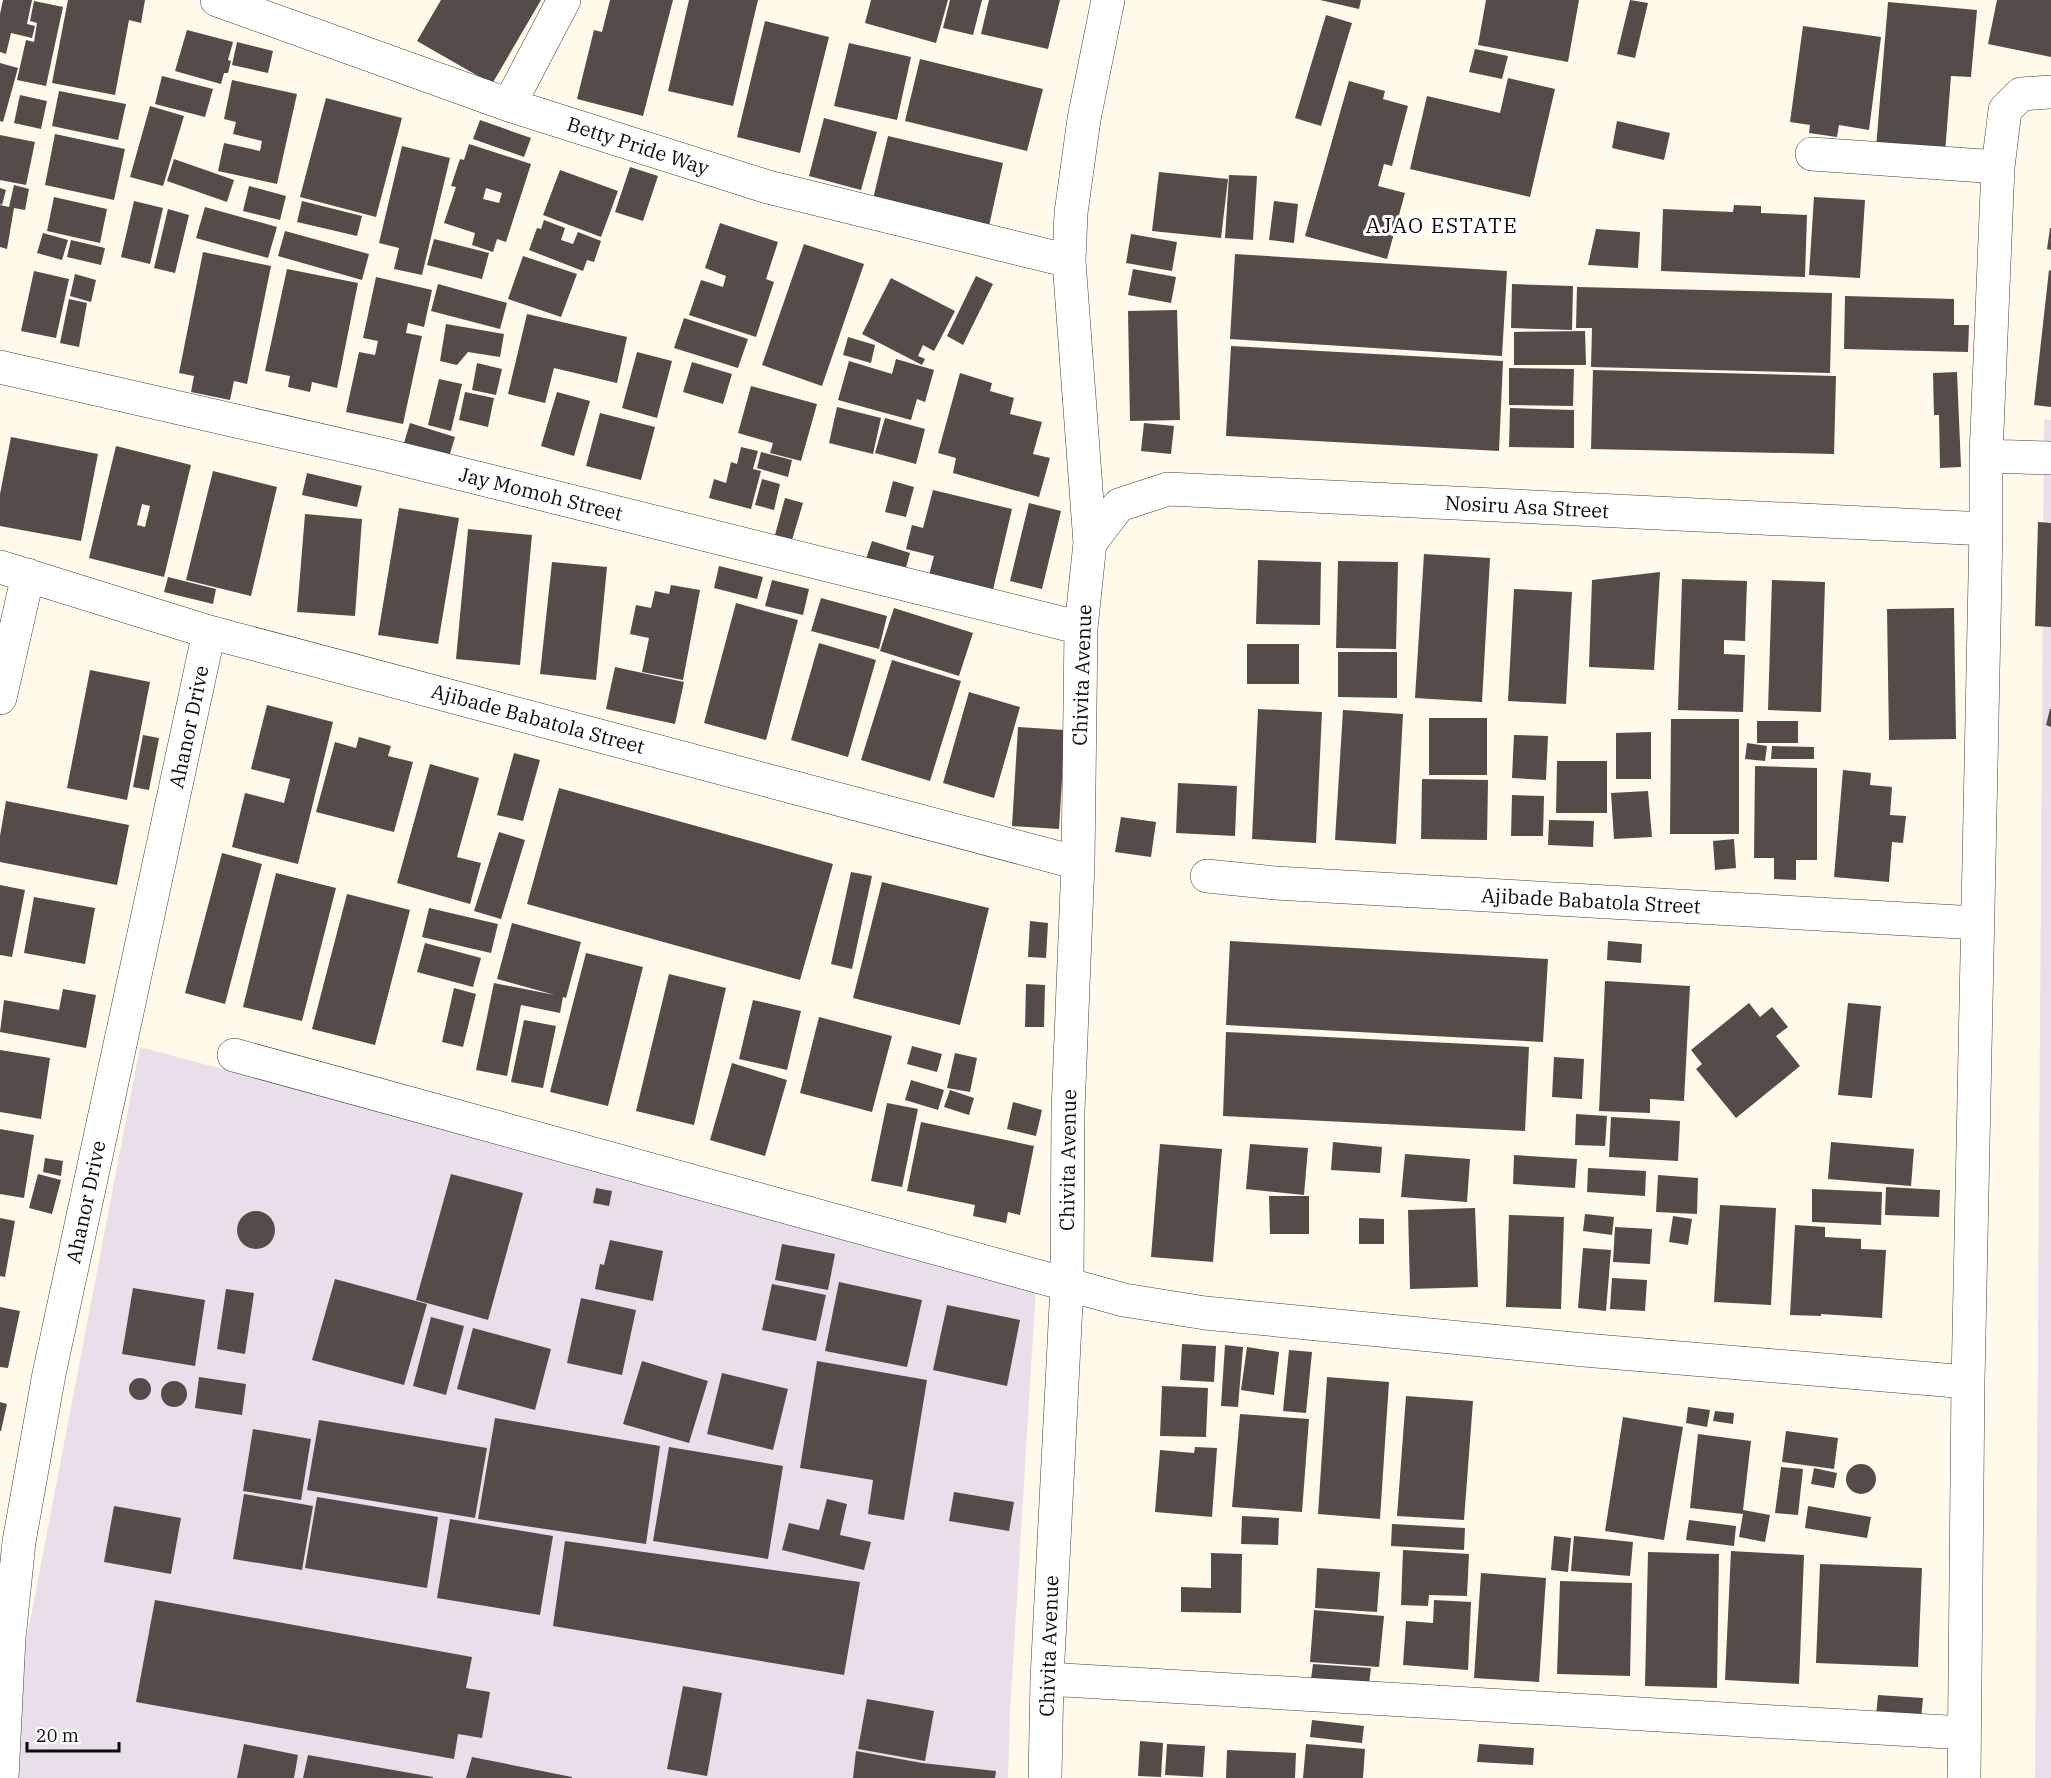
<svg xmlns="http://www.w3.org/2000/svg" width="2051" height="1778" viewBox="0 0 2051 1778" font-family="'IBM Plex Serif',serif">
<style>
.industrial{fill:#e9dfea}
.building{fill:#544c48;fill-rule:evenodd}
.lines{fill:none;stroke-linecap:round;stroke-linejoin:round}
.minor-casing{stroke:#3e3e3e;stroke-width:34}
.minor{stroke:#fff;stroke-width:33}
.labels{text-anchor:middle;stroke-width:6;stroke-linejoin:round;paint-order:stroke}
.street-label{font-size:20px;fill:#0b0b0b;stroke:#fff}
.neighbourhood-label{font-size:21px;letter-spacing:1.5px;fill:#0b0b0b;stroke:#fff}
</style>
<rect width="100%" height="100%" fill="#fffae9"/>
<path class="industrial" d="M2044,419L2051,420V1778H2035Z
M140,1047L1036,1287L1010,1712L1008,1778H0Z"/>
<path class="building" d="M3,0H32L27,24L35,26L32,38L11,33L6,54L0,52V14Z
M68,0H145L141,23L129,20L115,95L52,83Z
M441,0H541L492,84L417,41Z
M610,0H673L643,116L577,99L594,30L602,32Z
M689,0H758L733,106L668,91Z
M871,0H948L936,43L865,23Z
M950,0H982L973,35L943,28Z
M989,0H1060L1048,49L981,34Z
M1320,0H1361L1359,9Z
M1486,0H1579L1568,62L1478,45Z
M1630,0L1648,3L1635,58L1617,54Z
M1997,0H2051V57L1988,44Z
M34,1L63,7L46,86L17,80L26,40L34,42L37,23L30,21Z
M1888,2L1977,10L1971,77L1951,76L1945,153L1876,148Z
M1326,15L1352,23L1321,126L1295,118Z
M765,21L829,37L800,153L737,137Z
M1803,26L1881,37L1869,130L1839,125L1837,137L1809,133L1810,125L1790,122Z
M187,30L233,42L228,60L231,61L228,73H224L221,84L175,71Z
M237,42L273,51L268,73L232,65Z
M849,43L911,57L897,120L834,106Z
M1475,49L1508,56L1502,79L1469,72Z
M920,59L1043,89L1027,151L905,121Z
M0,63L18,68L3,122L0,121Z
M162,76L213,89L205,117L155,104Z
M1508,78L1555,89L1530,197L1410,169L1427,96L1500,113Z
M232,80L297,94L277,184L218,171L224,143L260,151L262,141L233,134L236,122L224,119Z
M1349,81L1385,91L1383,99L1408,106L1392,166L1384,164L1378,186L1405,193L1387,259L1305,236Z
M59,91L126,104L118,140L52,126Z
M20,95L47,101L41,129L14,123Z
M326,98L402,118L376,217L300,197Z
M150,106L184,116L163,186L130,177Z
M824,118L877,132L861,190L809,176Z
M480,120L531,138L524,157L473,139Z
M1617,121L1670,133L1664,160L1612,148Z
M55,134L125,149L114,200L45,185Z
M0,135L35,142L26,185L0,180Z
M888,136L1003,163L989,226L873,199Z
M469,144L531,164L506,242L497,239L493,252L472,245L475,233L444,223L456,187L451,186L460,159L464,160ZM486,188L502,193L499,203L483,199Z
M402,146L450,158L422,275L394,269L399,248L379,243Z
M174,159L234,180L227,202L167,181Z
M630,167L658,176L643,221L615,212Z
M560,170L618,191L601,237L543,215Z
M1159,172L1228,179L1221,238L1152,231Z
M1229,175L1257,176L1253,240L1225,238Z
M14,185L29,189L25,210L14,208L7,249L0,247V205L9,207Z
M249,186L286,196L280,220L243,211Z
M0,188L6,190L2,205L0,204Z
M54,197L107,209L100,243L47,231Z
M1814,197L1865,200L1860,278L1809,275Z
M134,201L163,208L150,264L121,257Z
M302,201L362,216L357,236L297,222Z
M1274,201L1298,204L1294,243L1269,240Z
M1734,205L1761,206V213L1807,215L1805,277L1661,271L1663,209L1733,212Z
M205,207L277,227L268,258L196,238Z
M168,209L189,215L175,273L154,268Z
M544,220L565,228L561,240L573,244L578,232L601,241L594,262L587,260L583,271L529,250L537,228L541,229Z
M720,223L778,242L766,279L774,282L756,337L689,315L701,280L723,287L726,276L705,268Z
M2050,228H2051V250L2047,249Z
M1596,229L1640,232L1638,268L1588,265Z
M285,231L369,254L362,280L278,256Z
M43,233L68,240L62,260L37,253Z
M1131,234L1177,242L1172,271L1126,263Z
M434,239L489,253L482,279L427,265Z
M71,240L105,248L101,265L67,257Z
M804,244L864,264L822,386L762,365Z
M203,252L271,266L247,384L234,381L230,400L191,392L194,376L179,373Z
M1235,254L1507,271L1502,356L1230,339Z
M523,256L577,274L561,317L508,299Z
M287,269L358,283L337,388L312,382L310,392L288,387L290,376L265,371Z
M1133,269L1176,277L1171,303L1128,295Z
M2049,270L2051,271V407L2034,405Z
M34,271L69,279L56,338L21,331Z
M75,274L96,280L91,302L70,296Z
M976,276L993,284L963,345L947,336Z
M376,277L432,290L424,327L408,323L406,333L422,336L403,424L346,412L359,352L375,355L378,341L363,338Z
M891,278L955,311L934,351L923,345L918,356L925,359L922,365L862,334Z
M438,284L507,303L500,329L431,311Z
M1512,284L1573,286L1572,330L1511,328Z
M1577,287L1832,293L1830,373L1591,367L1592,328H1576Z
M1845,296L1954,299V325H1969L1968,352L1844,349Z
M69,299L87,303L79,347L60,343Z
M1177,310L1180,420L1130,421L1128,311Z
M527,314L627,337L617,383L554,368L545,403L508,394Z
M684,318L748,339L738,368L674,348Z
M446,324L504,334L500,357L468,352L457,365L440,361Z
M1585,331L1586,365H1514V332Z
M848,337L875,345L871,363L843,355Z
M1231,346L1503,361L1499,451L1226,436Z
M637,352L672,361L657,418L622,408Z
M896,359L934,370L925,402L917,399L911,420L838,400L849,361L892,374Z
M692,362L732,374L723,404L683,392Z
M477,363L502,369L496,395L472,390Z
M1509,368L1574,369L1573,406L1509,405Z
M1593,370L1836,376L1834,454L1591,449Z
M1957,372L1961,467L1940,468L1939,415H1934L1933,373Z
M960,373L992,383L990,391L1014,398L1010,414L1042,422L1033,454L1050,458L1039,497L953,473L956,458L938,453Z
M439,379L462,384L451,431L428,425Z
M751,386L817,404L801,461L770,453L773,443L738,433Z
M465,392L494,398L488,427L459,420Z
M557,392L590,401L574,456L541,446Z
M837,407L881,418L873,454L829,443Z
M1510,408L1574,410V448L1509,447Z
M600,413L655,427L641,480L586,466Z
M885,418L925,429L916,464L875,453Z
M410,423L455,437L449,457L404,443Z
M1144,423L1174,426L1171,454L1141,451Z
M11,437L98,454L81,541L0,526V494Z
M116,446L191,465L164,577L89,558ZM142,504L150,506L145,527L137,525Z
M741,447L758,451L753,469L761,471L751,509L709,498L714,479L726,483L731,462L737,464Z
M761,452L792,460L788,477L757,468Z
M213,471L277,487L251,596L186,580Z
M307,473L362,486L357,507L302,495Z
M762,479L780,484L774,510L755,505Z
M893,481L914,487L906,517L885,512Z
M933,490L1012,509L992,594L928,579L934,556L906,549L912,525L923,528Z
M785,498L803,503L792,540L775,535Z
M1029,503L1061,511L1042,589L1010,581Z
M399,508L459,518L438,644L378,635Z
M305,514L362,519L355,616L297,612Z
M2038,522L2051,523V627L2035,626Z
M468,529L532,535L520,665L456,659Z
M872,541L910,553L905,571L866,559Z
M1424,554L1490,558L1482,702L1415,698Z
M1258,560L1321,562L1320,625L1256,624Z
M1338,561L1398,562L1396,649L1336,648Z
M552,562L607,567L596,680L540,674Z
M719,566L763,577L757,599L714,588Z
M1660,572L1654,670L1589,667L1592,580Z
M168,577L216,589L213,604L164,592Z
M1682,579L1747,581L1745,641L1724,640V654L1745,655L1743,712L1678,710Z
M772,580L809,589L803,615L765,606Z
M1772,580L1825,582L1821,712L1768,710Z
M671,585L700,590L683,680L642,672L649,638L630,634L636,605L651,608L655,591L669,594Z
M1514,589L1572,592L1566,704L1508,701Z
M821,598L887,616L879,649L811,631Z
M736,603L798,620L766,740L704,723Z
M894,608L973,633L959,676L880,651Z
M1954,608L1956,739L1889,740L1887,609Z
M819,643L876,660L848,757L791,740Z
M1247,644H1299V684H1247Z
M1338,652H1397V698L1338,697Z
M892,660L961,681L930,781L861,760Z
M615,667L684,682L675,724L606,709Z
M90,670L150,682L127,800L67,788Z
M969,692L1020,707L994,798L943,783Z
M267,705L333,722L298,864L232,847L245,793L284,803L290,779L251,769Z
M1258,709L1322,712L1316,843L1252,839Z
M2050,709H2051V727L2046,725Z
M1343,710L1403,714L1396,844L1335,840Z
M1429,718H1487V775H1429Z
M1671,719H1739V834H1670Z
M1757,721H1798V743H1757Z
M1018,727L1065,730L1059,829L1012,826Z
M1651,732V779H1616V733Z
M143,735L159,738L149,790L133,787Z
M1514,735L1548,736L1546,780L1512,778Z
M359,737L391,746L388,756L413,762L394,832L316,812L335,742L356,748Z
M1747,743L1767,746L1765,761L1745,759Z
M1772,746L1814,747V759H1771Z
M514,753L540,760L523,821L497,815Z
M1557,761H1607V813H1556Z
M430,764L479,778L457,857L481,863L470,904L397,883Z
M1755,766L1817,768V860H1796V880L1774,879V858H1754Z
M1843,770L1871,773L1870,785L1892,787L1890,815L1906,816L1903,843L1892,842L1889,882L1834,877Z
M1422,779L1488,780L1487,840L1421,839Z
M1178,783L1237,786L1235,836L1176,833Z
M559,788L833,864L800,980L527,904Z
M1648,791L1652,837L1614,839L1611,793Z
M1512,795L1544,796L1543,836H1511Z
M6,801L129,825L117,885L0,862V836Z
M1121,817L1156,822L1151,857L1115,852Z
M1549,820L1594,821L1593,847L1548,845Z
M499,832L525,840L501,919L474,911Z
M1734,839L1736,868L1715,870L1713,841Z
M222,853L262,864L225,1004L185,993Z
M851,872L872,876L852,969L831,964Z
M276,873L336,888L302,1021L243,1007Z
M882,882L989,908L960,1025L853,998Z
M0,885L25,890L12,957L0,955Z
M347,894L410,910L375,1045L312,1029Z
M34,897L95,908L85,964L24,953Z
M429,908L498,924L491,953L422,937Z
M1030,921L1048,923L1046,958L1028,957Z
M512,923L581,942L566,998L563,997L560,1013L521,1005L507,1076L476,1070L494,983L555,995L497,979Z
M1230,941L1548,959L1543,1042L1226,1025Z
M1608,941L1642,944L1641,963L1607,960Z
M425,943L481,958L473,987L417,972Z
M586,953L643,967L608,1106L550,1092Z
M669,974L726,988L694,1125L636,1111Z
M1605,981L1690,986L1684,1101L1650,1099V1113L1599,1111Z
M1026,984L1045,985L1044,1027H1025Z
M454,988L476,994L463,1047L442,1042Z
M63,989L96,995L86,1048L0,1032L4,1000L59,1010Z
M753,1000L801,1011L787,1070L739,1059Z
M1749,1003L1760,1017L1772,1007L1788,1027L1776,1036L1800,1066L1736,1118L1696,1069L1702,1064L1691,1050Z
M1848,1003L1881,1006L1872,1098L1838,1095Z
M819,1017L892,1036L872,1112L800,1093Z
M524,1020L556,1026L543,1088L511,1082Z
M1226,1032L1529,1047L1525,1131L1223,1116Z
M912,1046L942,1054L937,1072L907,1064Z
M0,1050L50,1058L41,1119L0,1112Z
M955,1053L977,1058L970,1092L947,1088Z
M1554,1057L1584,1059L1582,1099L1552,1097Z
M732,1063L787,1080L765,1156L710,1140Z
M911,1080L944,1090L938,1110L905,1100Z
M950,1090L974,1098L969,1115L944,1107Z
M1013,1102L1042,1110L1036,1136L1007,1129Z
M887,1103L918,1109L902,1187L871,1181Z
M1576,1114L1607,1116L1605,1146L1575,1145Z
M1611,1117L1680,1121L1678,1161L1609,1157Z
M921,1122L1034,1146L1020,1215L1008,1212L1006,1223L973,1216L975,1205L907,1191Z
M0,1129L34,1135L24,1198L0,1194Z
M1333,1142L1382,1147L1380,1173L1331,1170Z
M1831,1142L1914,1149L1911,1186L1828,1179Z
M1160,1144L1222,1149L1213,1262L1151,1257Z
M1250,1144L1308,1148L1304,1195L1246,1189Z
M1405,1154L1470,1159L1467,1202L1401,1197Z
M1514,1155L1577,1159L1575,1188L1513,1184Z
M45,1158L63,1161L61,1176L43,1172Z
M1588,1168L1646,1171L1645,1196L1587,1192Z
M38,1174L61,1180L52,1214L29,1208Z
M451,1174L523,1193L488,1320L416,1300Z
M1658,1175L1698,1178L1697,1214L1656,1212Z
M1886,1187L1940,1190L1939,1217L1885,1215Z
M596,1188L612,1191L609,1206L593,1203Z
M1812,1189L1882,1192L1881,1225L1812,1222Z
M1269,1196H1309V1234H1270Z
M1720,1205L1776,1208L1771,1305L1714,1302Z
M1475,1208L1478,1287L1410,1289L1408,1210Z
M237 1230a19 19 0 1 1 38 0a19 19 0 1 1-38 0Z
M1585,1214L1614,1217L1612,1235L1583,1231Z
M1509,1215L1564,1217L1561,1309L1506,1307Z
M1673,1216L1692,1219L1688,1245L1669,1242Z
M0,1218L15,1221L5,1277L0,1276Z
M1359,1218L1384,1219V1244H1359Z
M1795,1225L1825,1227V1237L1861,1239V1249L1886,1250L1882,1318L1821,1314V1316L1790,1315Z
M1615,1227L1652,1229L1650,1264L1613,1262Z
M610,1240L663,1251L653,1301L595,1289L600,1264L604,1265Z
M782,1244L835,1254L828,1290L775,1280Z
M1583,1248L1611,1250L1606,1311L1578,1308Z
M1612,1278L1647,1280L1645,1311L1610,1309Z
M335,1279L427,1304L404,1385L312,1360Z
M839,1282L922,1300L907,1367L825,1351Z
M772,1284L826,1295L816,1341L762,1330Z
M133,1288L205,1300L195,1366L122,1354Z
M226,1289L254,1293L245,1354L217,1349Z
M581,1298L636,1310L622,1375L567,1363Z
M947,1305L1020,1320L1007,1386L933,1370Z
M0,1307L20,1311L8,1368L0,1367Z
M431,1317L464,1326L446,1395L413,1386Z
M473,1328L551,1349L535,1410L457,1389Z
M1182,1344L1216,1346L1214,1382L1180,1380Z
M1225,1345L1243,1347L1238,1407L1221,1406Z
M1247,1347L1279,1352L1274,1395L1241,1390Z
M1289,1350L1312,1352L1306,1413L1283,1411Z
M642,1361L708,1381L689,1443L623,1424Z
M817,1361L927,1380L904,1520L868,1514L873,1480L800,1468Z
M722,1373L788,1389L773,1450L707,1434Z
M199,1377L246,1384L242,1415L195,1408Z
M1327,1377L1389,1382L1380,1519L1318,1514Z
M129 1389a11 11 0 1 1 22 0a11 11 0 1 1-22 0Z
M161 1394a13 13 0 1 1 26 0a13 13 0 1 1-26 0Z
M1162,1386L1208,1388L1206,1437L1160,1436Z
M1406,1396L1473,1401L1464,1520L1397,1516Z
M0,1402L7,1404L1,1431H0Z
M1688,1407L1710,1410L1707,1427L1686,1423Z
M1715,1411L1734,1413L1733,1424L1713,1421Z
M1240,1414L1309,1419L1302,1512L1232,1507Z
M1623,1417L1683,1427L1664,1540L1605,1531Z
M495,1418L660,1446L646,1544L478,1519Z
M319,1420L487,1448L475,1518L307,1490Z
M253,1429L311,1439L301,1500L243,1491Z
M1786,1431L1838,1438L1834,1469L1782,1462Z
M1698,1434L1751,1441L1743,1510L1770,1515L1765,1542L1739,1537L1743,1514L1690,1508Z
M669,1447L783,1466L768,1559L653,1541Z
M1195,1447L1217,1448L1212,1517L1155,1512L1160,1450L1194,1453Z
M1846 1479a15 15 0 1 1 30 0a15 15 0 1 1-30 0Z
M1781,1467L1803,1469L1798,1515L1775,1513Z
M1814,1468L1837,1473L1834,1488L1811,1484Z
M954,1492L1014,1502L1009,1531L949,1521Z
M244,1494L313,1506L302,1570L233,1559Z
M317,1497L438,1517L427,1588L305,1568Z
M827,1499L847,1504L840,1535L871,1542L864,1570L782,1550L789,1523L819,1530Z
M114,1506L181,1518L171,1574L104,1562Z
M1808,1506L1871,1517L1867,1538L1805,1528Z
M1242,1516L1279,1518L1278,1545L1241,1544Z
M450,1519L553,1536L540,1615L437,1598Z
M1689,1520L1736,1526L1734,1546L1686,1540Z
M1392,1524L1465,1528L1464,1550L1391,1546Z
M1554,1536L1571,1538L1568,1572L1551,1570Z
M1574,1536L1633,1542L1630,1576L1571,1571Z
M565,1541L860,1582L844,1675L553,1626Z
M1403,1550L1469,1554L1467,1596L1429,1595L1428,1606L1401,1605Z
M1731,1551L1804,1555L1799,1684L1725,1680Z
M1648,1552L1719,1554L1717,1688L1645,1686Z
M1211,1553L1242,1554L1241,1613L1181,1612V1587L1211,1588Z
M1820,1564L1922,1568L1918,1667L1816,1663Z
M1317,1568L1380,1572L1377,1612L1315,1608Z
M1481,1573L1546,1578L1539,1682L1474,1678Z
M1560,1581L1632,1583L1630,1676L1557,1674Z
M155,1600L472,1657L466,1688L490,1692L482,1738L458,1734L454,1759L136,1702Z
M1434,1600L1471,1602L1468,1670L1403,1665L1406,1621L1433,1623Z
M1314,1610L1384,1616L1379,1667L1310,1662Z
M1313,1664L1371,1668L1369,1684L1311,1679Z
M683,1686L722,1693L707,1776L667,1769Z
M1878,1695L1923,1698L1921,1719L1876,1716Z
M867,1699L934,1711L925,1761L858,1749Z
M1312,1720L1364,1726L1362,1743L1310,1737Z
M1140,1741L1163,1743L1161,1777L1138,1776Z
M244,1744L298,1755L294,1778H237Z
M1167,1744L1205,1746L1203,1777L1165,1775Z
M1306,1744L1365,1749L1363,1778H1303Z
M1479,1744L1534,1748L1533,1765L1477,1762Z
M1227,1750L1296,1753L1295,1778H1226Z
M856,1751L922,1763L996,1771L995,1778H853Z
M308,1755L433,1777V1778H303Z
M472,1757L572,1777V1778H466Z"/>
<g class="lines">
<g class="minor-casing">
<path id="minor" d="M217,0L509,105L768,187L1069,261
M509,105L564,0
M1812,154L1998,167
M0,367L385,455L1081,628
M1986,456L1998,167L2005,110L2021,94L2051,92
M1090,543L1119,505L1168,489L1986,529
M0,567L209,632L1078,863
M0,698L28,575
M1207,876L1275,883L1977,923
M234,1055L1124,1300L1205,1313L1584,1350L1968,1382
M1047,1679L1964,1733
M2,1778L9,1638L19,1542L49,1374L209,632
M1045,1778L1047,1679L1067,1285L1068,1111L1078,863L1081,628L1090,543L1069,261L1071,213L1084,119L1108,0
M1964,1778L1968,1382L1986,529V456L2051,458"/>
</g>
<use href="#minor" class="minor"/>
</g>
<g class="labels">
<g class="street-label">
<text transform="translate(638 146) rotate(18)" y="7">Betty Pride Way</text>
<text transform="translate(541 494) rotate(14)" y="7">Jay Momoh Street</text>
<text transform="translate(1527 507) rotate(3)" y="7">Nosiru Asa Street</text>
<text transform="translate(1082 675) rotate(-88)" y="7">Chivita Avenue</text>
<text transform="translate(538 719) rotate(15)" y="7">Ajibade Babatola Street</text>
<text transform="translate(189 727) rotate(-78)" y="7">Ahanor Drive</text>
<text transform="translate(1591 901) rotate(3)" y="7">Ajibade Babatola Street</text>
<text transform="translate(1068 1160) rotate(-89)" y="7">Chivita Avenue</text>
<text transform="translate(86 1202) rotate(-78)" y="7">Ahanor Drive</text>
<text transform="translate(1049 1646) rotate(-88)" y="7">Chivita Avenue</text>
</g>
<g class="neighbourhood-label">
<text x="1442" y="233">AJAO ESTATE</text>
</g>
</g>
<path d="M27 1742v9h92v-9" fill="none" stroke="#0b0b0b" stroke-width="3"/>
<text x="36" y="1742" font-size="18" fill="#0b0b0b" stroke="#ffffff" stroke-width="4.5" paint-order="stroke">20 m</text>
</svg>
